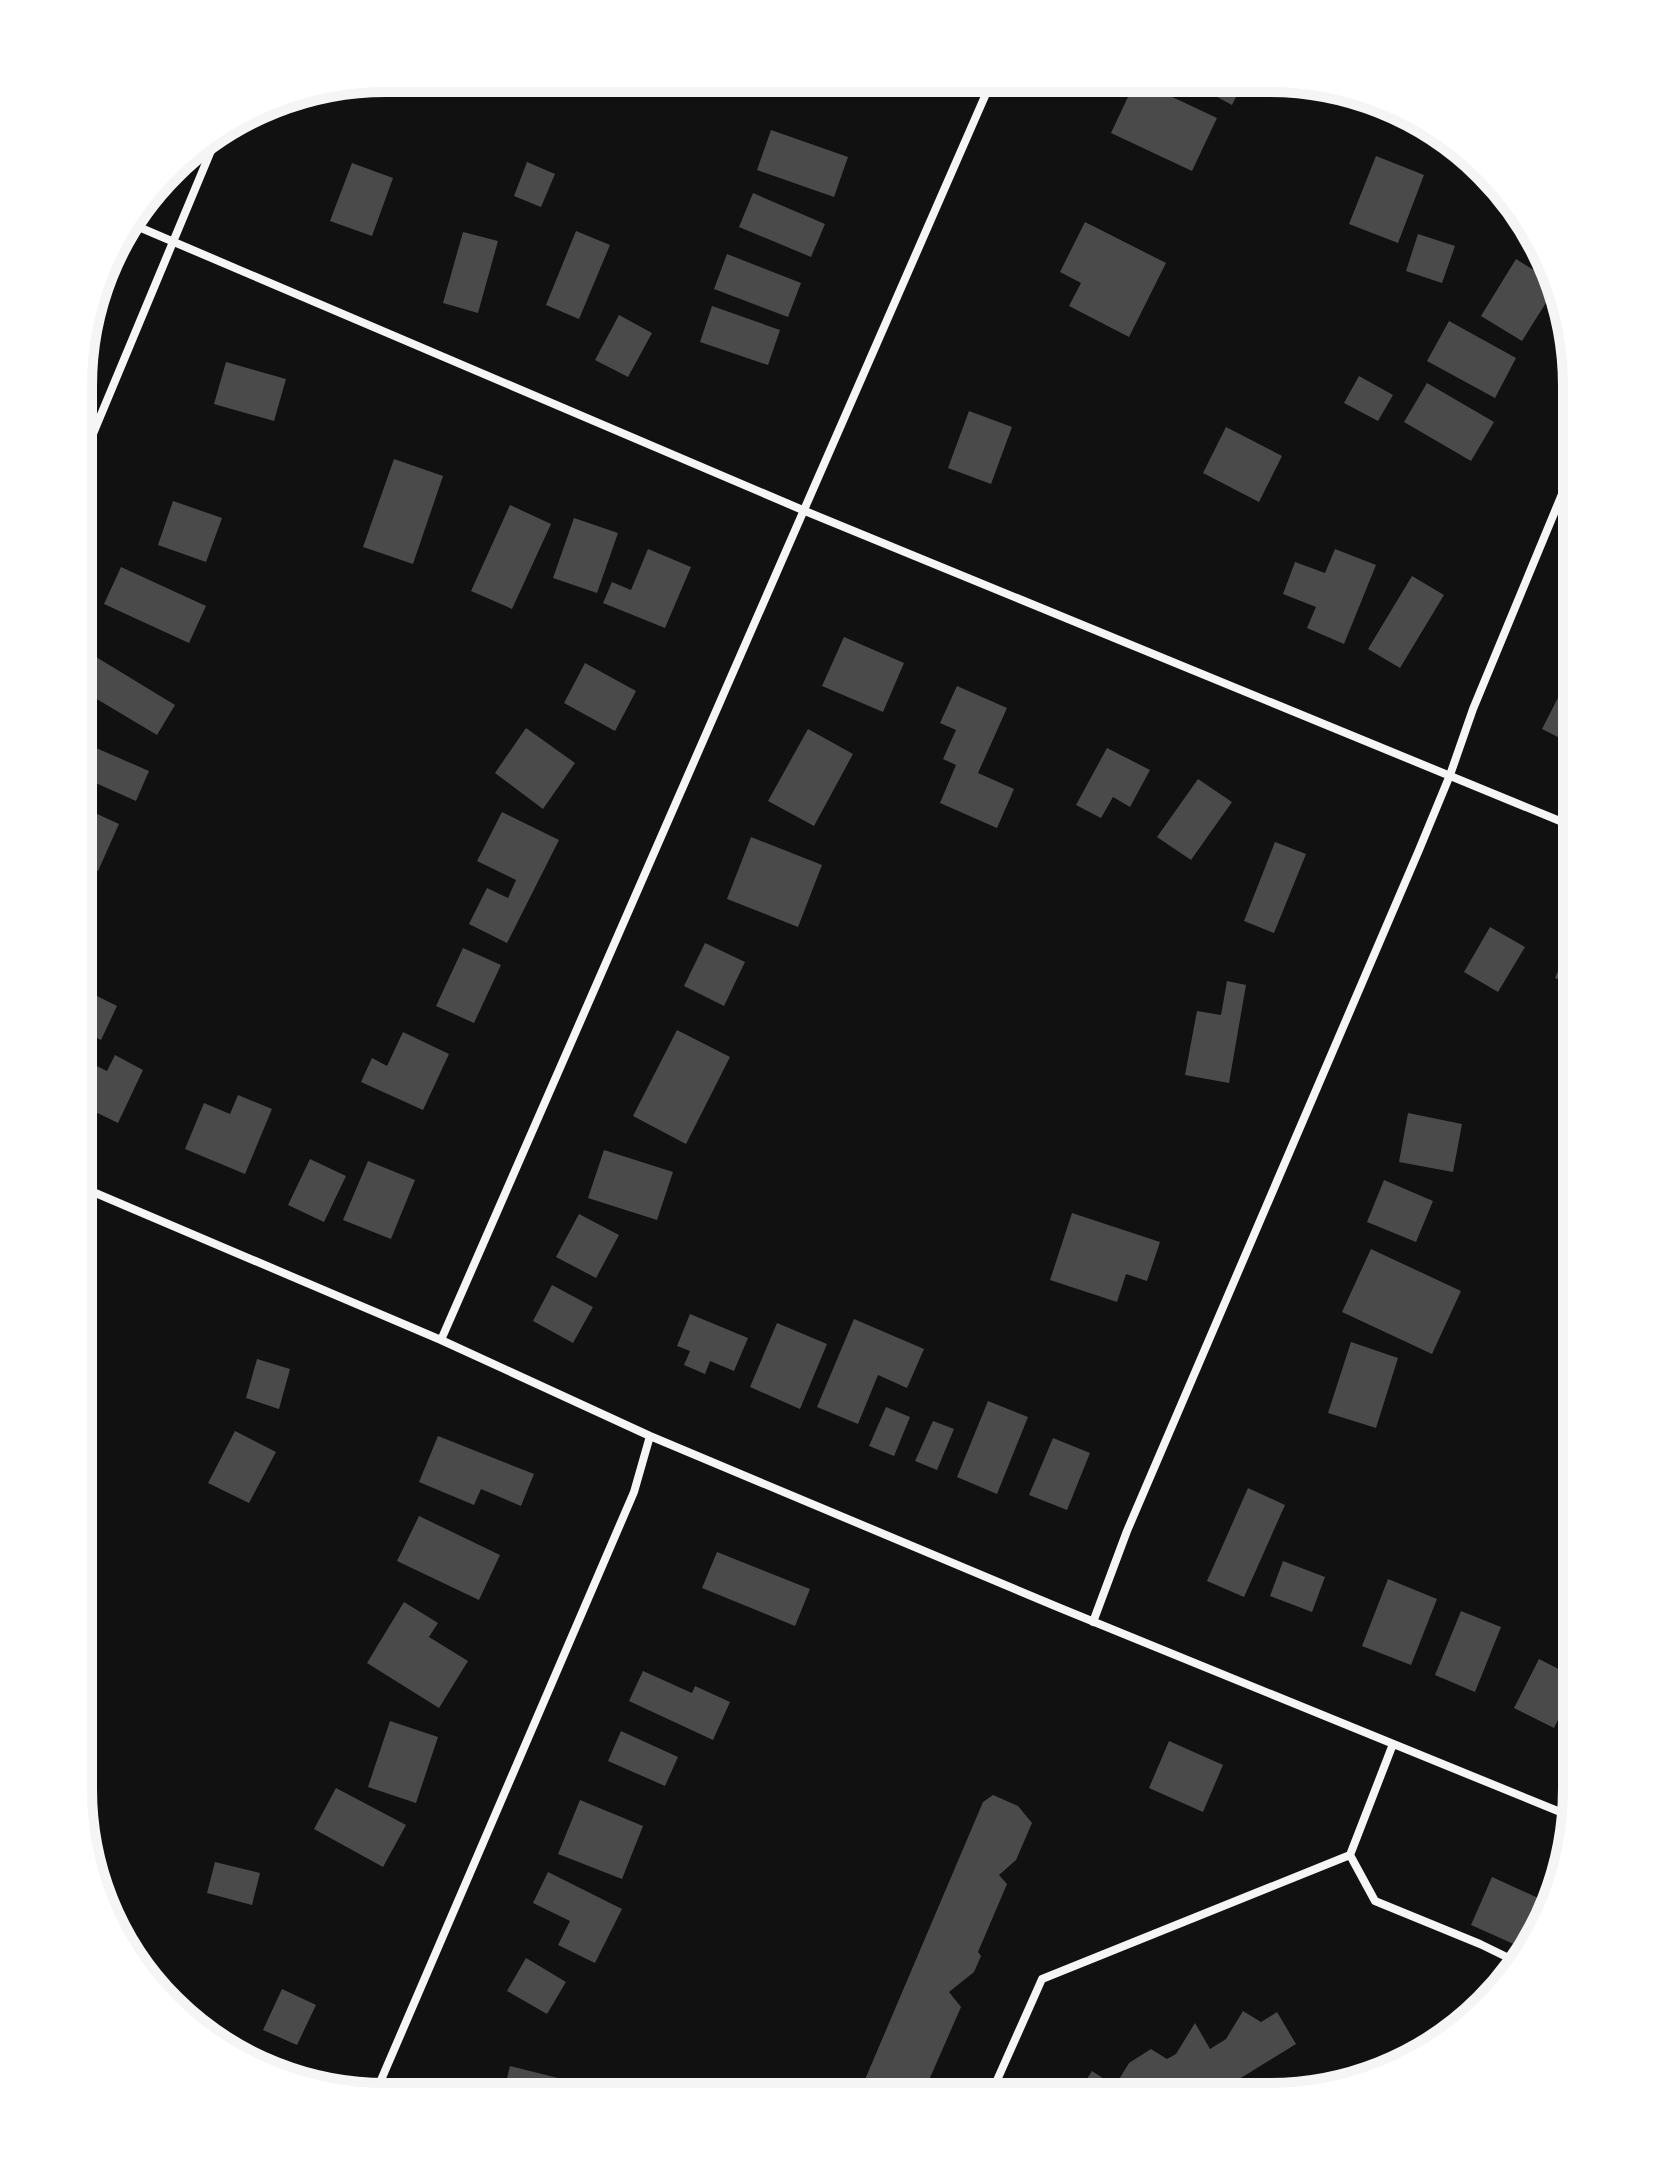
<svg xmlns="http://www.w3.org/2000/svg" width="1655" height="2175" viewBox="0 0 1655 2175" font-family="Ubuntu,sans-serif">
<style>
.building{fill:#4a4a4a}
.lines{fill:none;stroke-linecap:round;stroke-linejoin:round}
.minor{stroke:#f5f5f5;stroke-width:8}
.rim{fill:none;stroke:#f5f5f5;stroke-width:10}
</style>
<rect width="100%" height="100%" fill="#111"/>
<path class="building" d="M490,78H524L519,90Z
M1136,80L1217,118L1192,171L1111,133Z
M1186,80H1194L1244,81L1232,105Z
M771,130L848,157L834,197L757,170Z
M1376,156L1424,175L1398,243L1349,224Z
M527,162L555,174L541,207L514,196Z
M352,163L393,178L372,236L330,221Z
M753,193L825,224L811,257L739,227Z
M1085,222L1166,263L1129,337L1069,306L1081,283L1060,272Z
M576,231L610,245L579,319L546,305Z
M463,232L498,241L478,313L443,303Z
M1418,234L1455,246L1442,283L1406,271Z
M727,254L801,283L788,317L714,289Z
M1516,259L1553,282L1554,290L1522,341L1481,316Z
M712,306L780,330L768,365L700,342Z
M619,315L652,333L628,377L595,360Z
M1449,321L1516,358L1495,398L1427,361Z
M226,362L286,379L274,421L214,404Z
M1359,376L1393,395L1378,421L1344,403Z
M1427,383L1494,422L1471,461L1404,422Z
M969,411L1012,427L991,484L948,468Z
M1226,427L1282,456L1259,502L1203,473Z
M394,459L443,476L413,564L363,547Z
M173,501L222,518L206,562L158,545Z
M510,505L551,524L512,609L471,591Z
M574,518L618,533L597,593L553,578Z
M648,549L691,567L665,628L603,603L612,582L631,590Z
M1335,549L1376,565L1344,644L1307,628L1316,607L1283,594L1295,562L1325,573Z
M121,567L206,606L189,643L104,604Z
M1412,576L1444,595L1400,668L1368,649Z
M844,637L904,663L883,712L822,686Z
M83,649L175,705L157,735L80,689V654Z
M585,663L636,691L615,731L564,703Z
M957,686L1007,708L978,773L1014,789L997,828L940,803L956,765L943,759L956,730L940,723Z
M1563,688L1577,695L1576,746L1542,729Z
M526,728L575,763L543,809L495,773Z
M808,729L853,754L814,826L768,801Z
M80,741L149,771L136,801L80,776Z
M1107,748L1150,770L1130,807L1113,797L1101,818L1076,805Z
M1198,779L1232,802L1191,860L1157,837Z
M80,806L119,824L98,871L80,863Z
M502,812L559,840L507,943L469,924L487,888L508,898L516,880L477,861Z
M751,837L822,865L798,927L727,899Z
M1275,842L1306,854L1274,933L1244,921Z
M1577,925V987L1555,978Z
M1490,927L1525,947L1498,992L1464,972Z
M705,943L745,962L724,1006L684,986Z
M463,948L501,965L474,1023L436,1006Z
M1227,981L1246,985L1229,1083L1185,1075L1197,1011L1221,1015Z
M87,991L117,1006L101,1040L79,1029V1007Z
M677,1030L730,1057L686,1144L633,1116Z
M403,1032L449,1054L423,1110L361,1082L372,1058L387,1066Z
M115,1055L143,1070L118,1123L79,1104V1069L84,1060L107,1071Z
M238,1095L272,1109L245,1174L185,1149L204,1103L230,1114Z
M1408,1113L1462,1124L1453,1172L1399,1162Z
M604,1150L673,1172L657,1220L588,1198Z
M310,1159L346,1176L324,1222L288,1205Z
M368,1161L415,1180L391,1239L343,1220Z
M1384,1180L1433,1201L1416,1242L1367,1222Z
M1072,1213L1160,1242L1147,1281L1126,1274L1117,1302L1050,1280Z
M579,1214L619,1235L596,1278L556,1257Z
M1371,1249L1461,1291L1432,1354L1342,1312Z
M552,1285L593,1307L573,1343L533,1321Z
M690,1314L748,1338L734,1371L710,1361L705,1374L684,1365L690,1351L677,1346Z
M854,1319L924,1349L907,1388L878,1375L858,1424L817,1407Z
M777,1323L827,1344L800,1409L750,1387Z
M1351,1342L1398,1358L1376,1428L1328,1413Z
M257,1359L290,1369L279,1409L246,1398Z
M988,1401L1028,1417L997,1494L957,1477Z
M886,1407L910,1417L894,1456L869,1446Z
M933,1421L954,1429L937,1470L915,1461Z
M235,1431L276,1452L249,1503L208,1483Z
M438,1436L534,1474L521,1506L481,1489L474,1505L419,1482Z
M1053,1438L1090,1453L1067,1510L1029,1495Z
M1248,1488L1285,1505L1244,1597L1207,1581Z
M419,1516L500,1555L479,1600L397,1561Z
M717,1552L810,1589L795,1626L702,1588Z
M1283,1561L1325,1577L1312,1612L1270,1596Z
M1388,1579L1437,1599L1411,1665L1362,1646Z
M404,1602L438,1623L429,1637L468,1661L439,1708L367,1663Z
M1461,1611L1501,1627L1475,1692L1435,1675Z
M1539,1659L1576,1678V1684L1554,1728L1514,1708Z
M643,1671L692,1693L695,1686L730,1702L713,1740L629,1701Z
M390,1721L438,1737L416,1803L368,1787Z
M621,1731L678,1757L665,1786L608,1761Z
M1169,1741L1223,1765L1203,1812L1149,1788Z
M336,1788L406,1825L383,1867L314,1829Z
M993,1795L1018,1806L1032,1823L1016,1860L999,1875L1007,1884L978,1952L981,1956L974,1972L949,1992L961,2007L926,2087L915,2096H858L983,1802Z
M580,1800L643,1826L622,1879L558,1854Z
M215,1862L260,1873L252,1905L207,1893Z
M548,1872L622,1909L595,1963L558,1945L570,1921L533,1903Z
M1492,1877L1547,1902L1527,1950L1471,1925Z
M526,1958L566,1982L547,2014L507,1991Z
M282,1989L316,2005L297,2045L263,2030Z
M1243,2011L1261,2022L1277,2012L1296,2044L1210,2097L1076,2096L1092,2071L1115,2086L1129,2063L1151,2049L1167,2059L1176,2054L1195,2023L1210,2049L1226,2039Z
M510,2066L574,2082L570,2095H503Z"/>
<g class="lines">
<path class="minor" d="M127,222L805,511L1577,828
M80,465L218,134
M79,1186L441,1340L650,1436L1060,1608L1575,1818
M441,1340L992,80
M1093,1622L1127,1531L1419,850L1450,775L1473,709L1577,458
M1393,1744L1350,1855L1375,1901L1480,1944L1521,1964
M375,2094L634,1492L650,1436
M990,2096L1042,1979L1350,1855"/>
</g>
<path d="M0 0H1655V2175H0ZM386 92H1269A294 294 0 0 1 1563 386V1789A294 294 0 0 1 1269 2083H386A294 294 0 0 1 92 1789V386A294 294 0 0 1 386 92Z" fill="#fff" fill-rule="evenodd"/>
<path class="rim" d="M386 92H1269A294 294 0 0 1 1563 386V1789A294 294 0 0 1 1269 2083H386A294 294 0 0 1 92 1789V386A294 294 0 0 1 386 92Z"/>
</svg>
